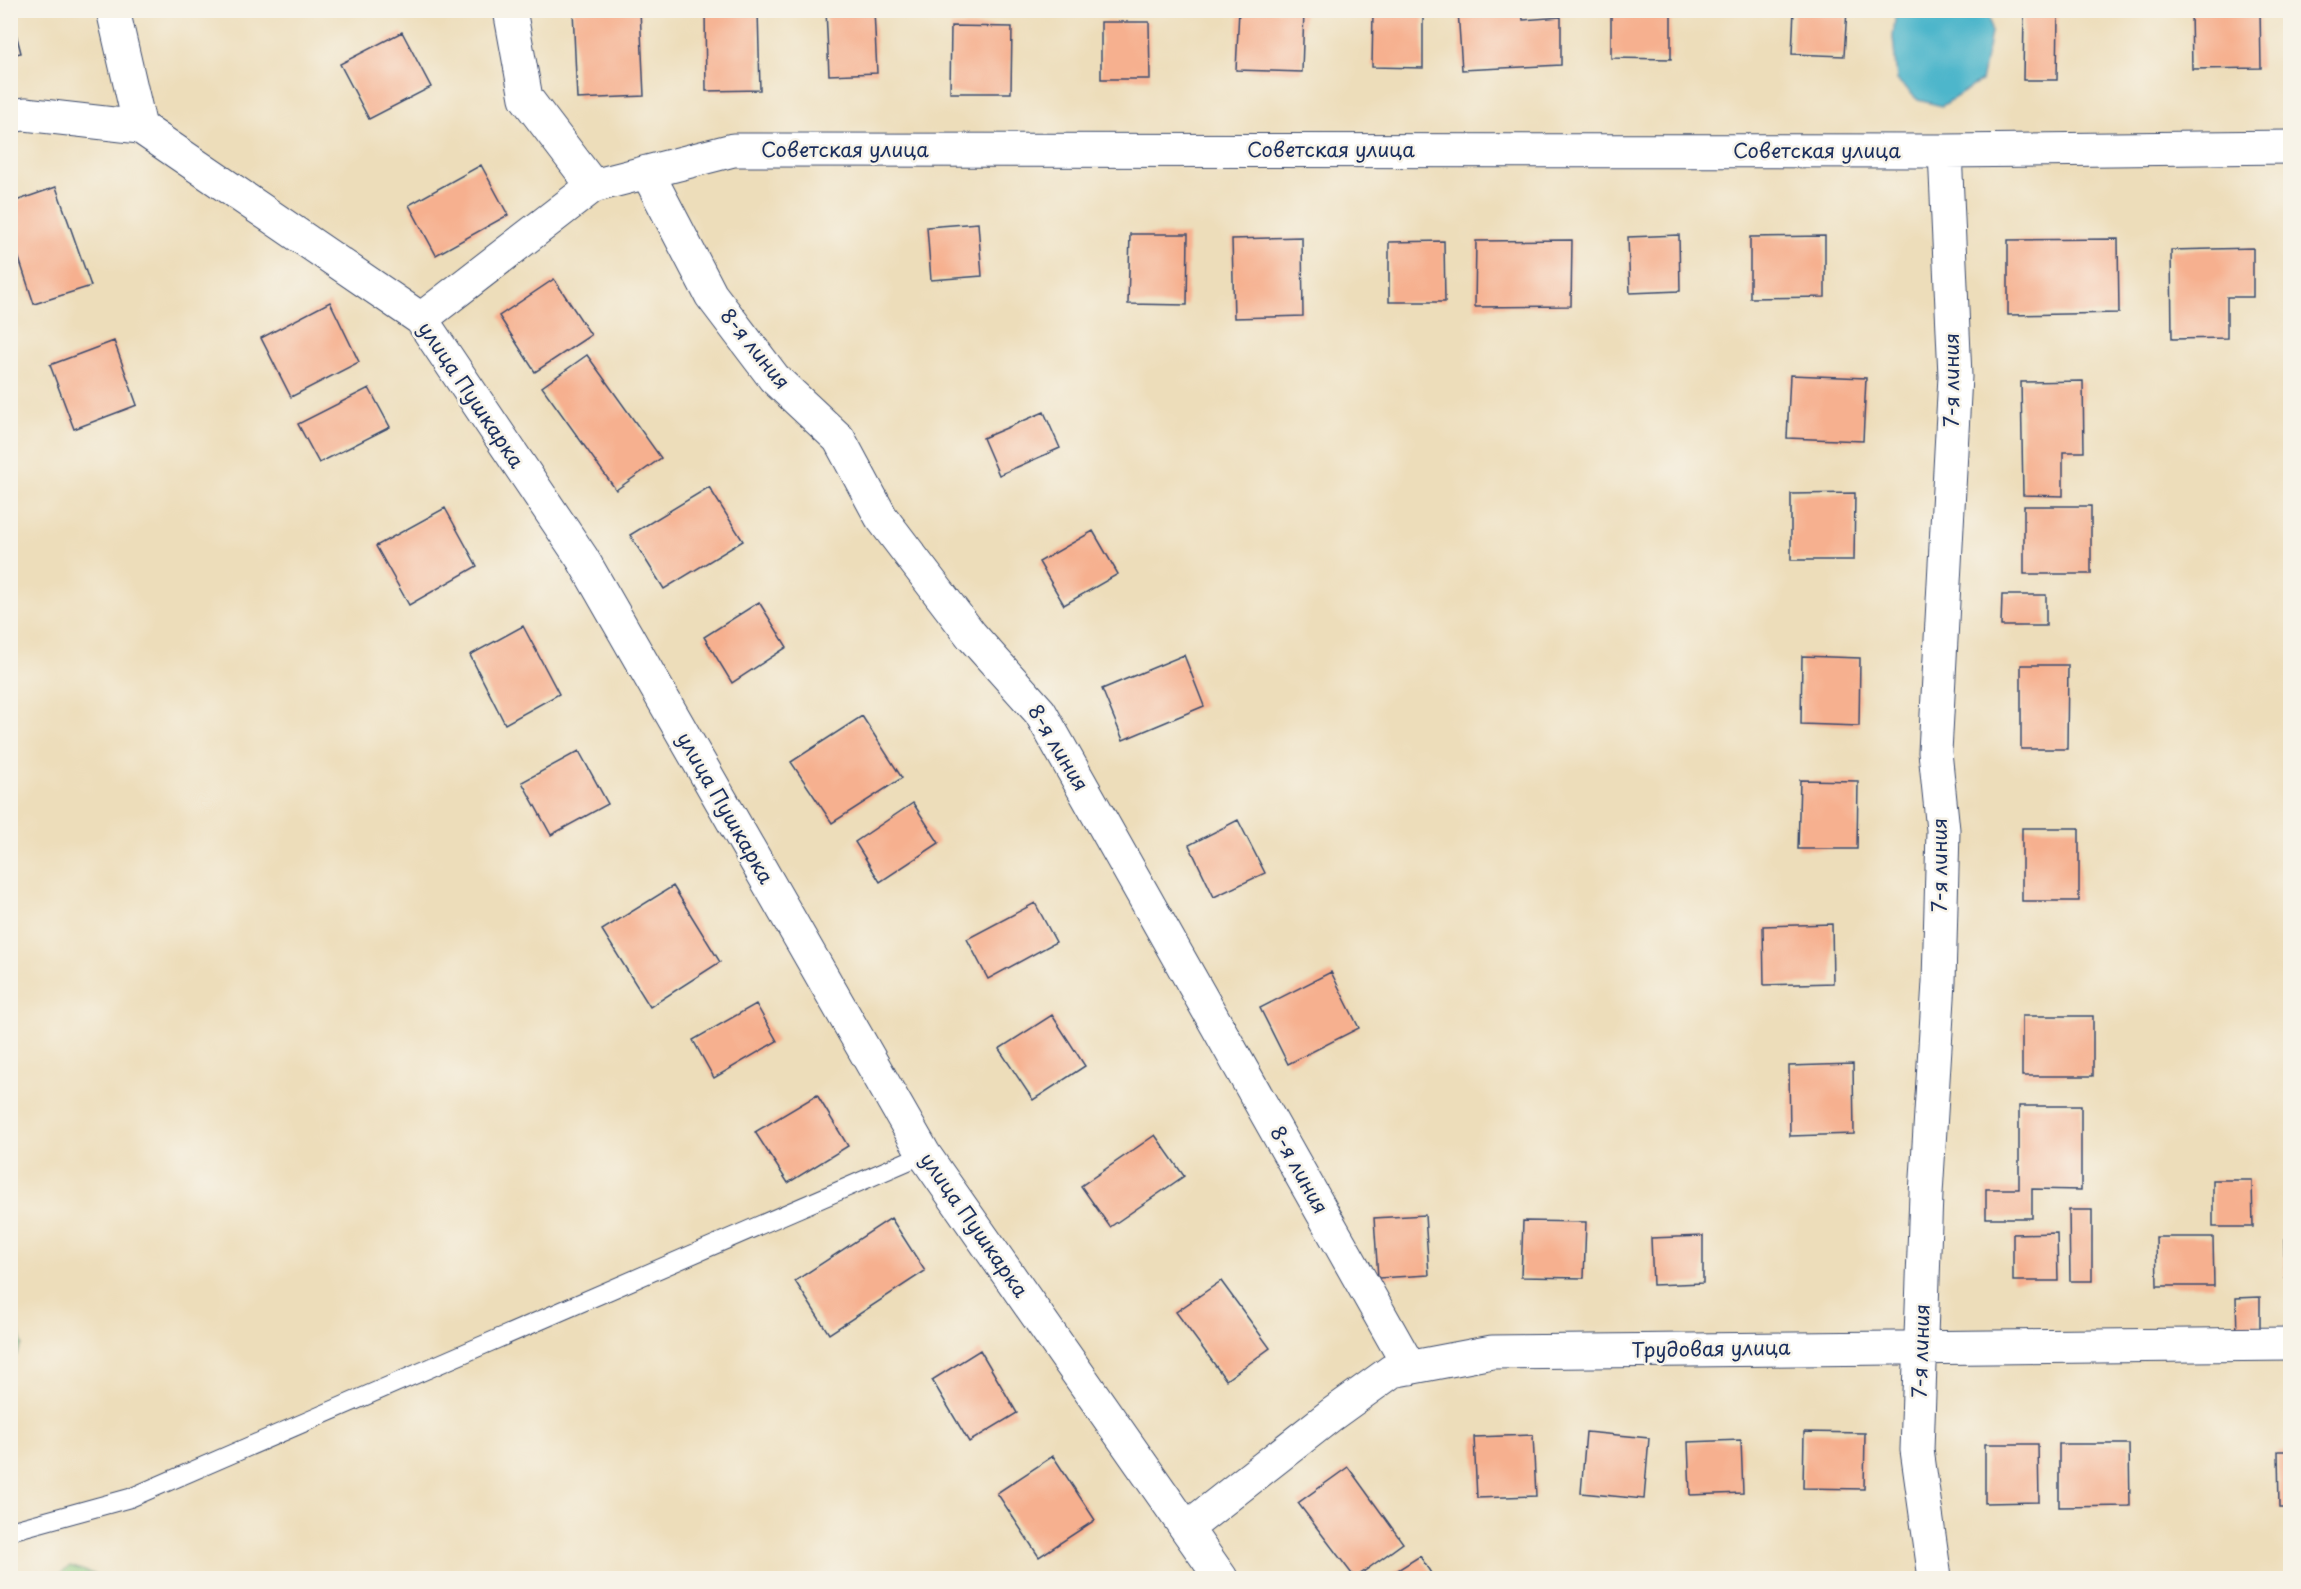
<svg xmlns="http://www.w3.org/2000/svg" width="2301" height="1589" viewBox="0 0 2301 1589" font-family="'Playpen Sans',sans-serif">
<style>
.green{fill:#92cf84;stroke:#567f71;stroke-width:1.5}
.water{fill:#4db6cb;stroke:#347294;stroke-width:1.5}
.building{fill:#f6b08f}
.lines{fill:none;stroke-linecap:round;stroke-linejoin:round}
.service-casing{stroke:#3a496c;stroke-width:20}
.minor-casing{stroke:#3a496c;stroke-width:35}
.service{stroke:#fff;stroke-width:18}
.minor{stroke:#fff;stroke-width:33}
.labels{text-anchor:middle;stroke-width:5;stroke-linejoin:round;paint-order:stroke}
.street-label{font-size:20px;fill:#1b2f5e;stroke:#f7f3e8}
</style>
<rect width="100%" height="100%" fill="#f7f3e8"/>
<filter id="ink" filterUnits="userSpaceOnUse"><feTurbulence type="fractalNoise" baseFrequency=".0167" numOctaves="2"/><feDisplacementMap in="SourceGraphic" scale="12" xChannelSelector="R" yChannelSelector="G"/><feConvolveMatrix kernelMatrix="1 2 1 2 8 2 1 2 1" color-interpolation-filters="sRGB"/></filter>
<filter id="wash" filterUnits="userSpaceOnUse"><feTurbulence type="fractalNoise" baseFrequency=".008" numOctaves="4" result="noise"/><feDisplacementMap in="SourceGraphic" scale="24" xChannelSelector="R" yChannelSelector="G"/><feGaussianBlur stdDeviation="1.35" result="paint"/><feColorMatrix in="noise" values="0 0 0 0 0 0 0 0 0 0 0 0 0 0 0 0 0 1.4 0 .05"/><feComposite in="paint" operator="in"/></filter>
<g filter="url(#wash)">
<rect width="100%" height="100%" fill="#edddba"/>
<path class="green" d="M10,1295L22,1345L11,1364H10Z
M70,1566L99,1576L101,1578H56Z"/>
<path class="water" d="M1896,11H1989L1991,33L1981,81L1942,106L1918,100L1897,80L1893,37Z"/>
<g id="blocks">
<path class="building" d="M10,10L21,53L10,55Z
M573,10H640L644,96L577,99Z
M705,10H758L760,90L706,91Z
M826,10H874L877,73L829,75Z
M1239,10H1304L1302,72L1236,70Z
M1458,10H1522L1523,20L1561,17V65L1462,70Z
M1611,10H1671V59L1611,58Z
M1794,10H1847L1844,56L1792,54Z
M2191,10H2260L2261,68L2192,69Z
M1373,12H1423V68L1372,67Z
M2024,13L2058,14L2057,80H2023Z
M1101,22H1149L1150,79H1101Z
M951,26L1012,27L1011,93H950Z
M402,32L431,87L369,119L340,64Z
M481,165L508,215L436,255L409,205Z
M56,187L91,286L34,304L10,231V203Z
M978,223L982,276L931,280L927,227Z
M1130,234H1188L1187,305L1128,304Z
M1679,235L1680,291L1630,293L1628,237Z
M1825,236V297L1750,298V237Z
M1302,237L1303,316L1234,318L1232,239Z
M2118,239L2119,313L2008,315V240Z
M1572,240L1571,306L1475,307L1476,241Z
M1444,241L1445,302H1389V242Z
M2253,248V297H2227V338L2172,339L2171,250Z
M554,279L591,335L535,372L499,316Z
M330,302L359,362L291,397L261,338Z
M114,341L137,405L74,429L50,365Z
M587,355L661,458L616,490L542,387Z
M1790,375L1866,378L1863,441L1787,438Z
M2083,381L2084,452H2063V496L2023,495L2021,382Z
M369,388L390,427L319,463L298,424Z
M1044,412L1060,448L999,475L983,438Z
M709,487L743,541L664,589L630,535Z
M1855,493L1854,560H1791V494Z
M2024,506H2091V574H2024Z
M445,508L477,566L409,605L376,546Z
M1093,531L1118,574L1064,605L1039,562Z
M2002,595H2046V626H2001Z
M759,602L787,647L732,683L704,637Z
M523,626L559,694L505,724L470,655Z
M1184,655L1204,706L1123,740L1102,689Z
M1802,656L1860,658L1859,726L1801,724Z
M2021,665H2068L2067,749H2021Z
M862,716L902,778L832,823L791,762Z
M579,751L608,804L551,835L522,782Z
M1800,780L1858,781L1857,849H1798Z
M913,803L939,843L880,882L855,842Z
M1238,820L1265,873L1214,897L1189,845Z
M2022,828H2079V901H2022Z
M673,886L720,962L650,1007L602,930Z
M1035,903L1056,942L988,979L967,939Z
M1832,924L1833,983L1764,985L1763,926Z
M1331,972L1359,1028L1288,1064L1260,1008Z
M756,1004L777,1041L714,1078L693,1040Z
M1052,1015L1085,1066L1033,1100L999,1049Z
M2022,1016H2093V1076H2022Z
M1853,1064L1854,1134L1790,1136L1789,1066Z
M817,1095L848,1146L788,1183L755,1132Z
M2019,1106H2081V1190L2032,1189V1218H1986V1189H2019Z
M1155,1135L1184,1176L1110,1227L1081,1186Z
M2213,1180H2252L2253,1227H2213Z
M2069,1210H2092V1281H2070Z
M1425,1215L1429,1275L1378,1278L1374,1218Z
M891,1218L925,1271L829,1334L795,1281Z
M1523,1221L1586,1222L1584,1278L1521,1277Z
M2057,1233L2058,1281H2013V1234Z
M1703,1236V1283L1653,1285L1651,1238Z
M2156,1237H2213L2214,1286H2157Z
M2284,1239H2290V1278H2285Z
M1221,1281L1270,1348L1226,1380L1176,1312Z
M2260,1297V1336L2237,1337L2236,1298Z
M980,1350L1017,1413L969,1442L932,1380Z
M1586,1432L1649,1438L1644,1499L1581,1493Z
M1804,1432L1865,1433L1864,1489L1803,1488Z
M1533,1435L1536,1496L1477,1498L1474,1437Z
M1741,1440L1743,1493L1690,1495L1688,1442Z
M1985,1444H2038L2039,1502L1985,1503Z
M2059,1444H2129L2130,1506L2059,1507Z
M2278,1451H2290V1508H2279Z
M1053,1456L1095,1520L1039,1557L997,1493Z
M1348,1467L1403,1543L1355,1578L1298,1503Z
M1420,1556L1434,1578H1385Z"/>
</g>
</g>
<g filter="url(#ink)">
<use href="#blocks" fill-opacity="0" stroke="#3a496c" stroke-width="1.5"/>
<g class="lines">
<g class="service-casing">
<path id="service" d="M10,1531L130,1498L924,1154"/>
</g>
<g class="minor-casing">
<path id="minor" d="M113,10L140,127
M510,10L526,98L593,186
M10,116L25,114L140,127L421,319L582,558L924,1154L1221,1578
M647,172L711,295L774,378L839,439L881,517L971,635L1040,712L1410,1368
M421,319L593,186L733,150L1945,151L2290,147
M1187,1528L1331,1415L1392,1371L1492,1352L2290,1344
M1935,1578L1917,1450L1926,1194L1939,982L1943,830L1935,752L1955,376L1945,151"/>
</g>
<use href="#service" class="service"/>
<use href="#minor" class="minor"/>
</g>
</g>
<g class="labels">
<g class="street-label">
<text x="845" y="157">Советская улица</text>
<text x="1331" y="157">Советская улица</text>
<text x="1817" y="158">Советская улица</text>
<text transform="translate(755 349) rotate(51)" y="7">8-я линия</text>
<text transform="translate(1952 380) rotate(-90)" y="7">7-я линия</text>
<text transform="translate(471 395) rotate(56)" y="7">улица Пушкарка</text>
<text transform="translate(1058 748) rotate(59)" y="7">8-я линия</text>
<text transform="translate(725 808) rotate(60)" y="7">улица Пушкарка</text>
<text transform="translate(1940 865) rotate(-90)" y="7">7-я линия</text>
<text transform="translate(1299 1170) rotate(61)" y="7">8-я линия</text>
<text transform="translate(974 1225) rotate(55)" y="7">улица Пушкарка</text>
<text transform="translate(1711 1349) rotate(-1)" y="7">Трудовая улица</text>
<text transform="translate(1921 1351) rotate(-88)" y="7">7-я линия</text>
</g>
</g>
<rect width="2301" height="1589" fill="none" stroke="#f7f3e8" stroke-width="36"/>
</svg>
